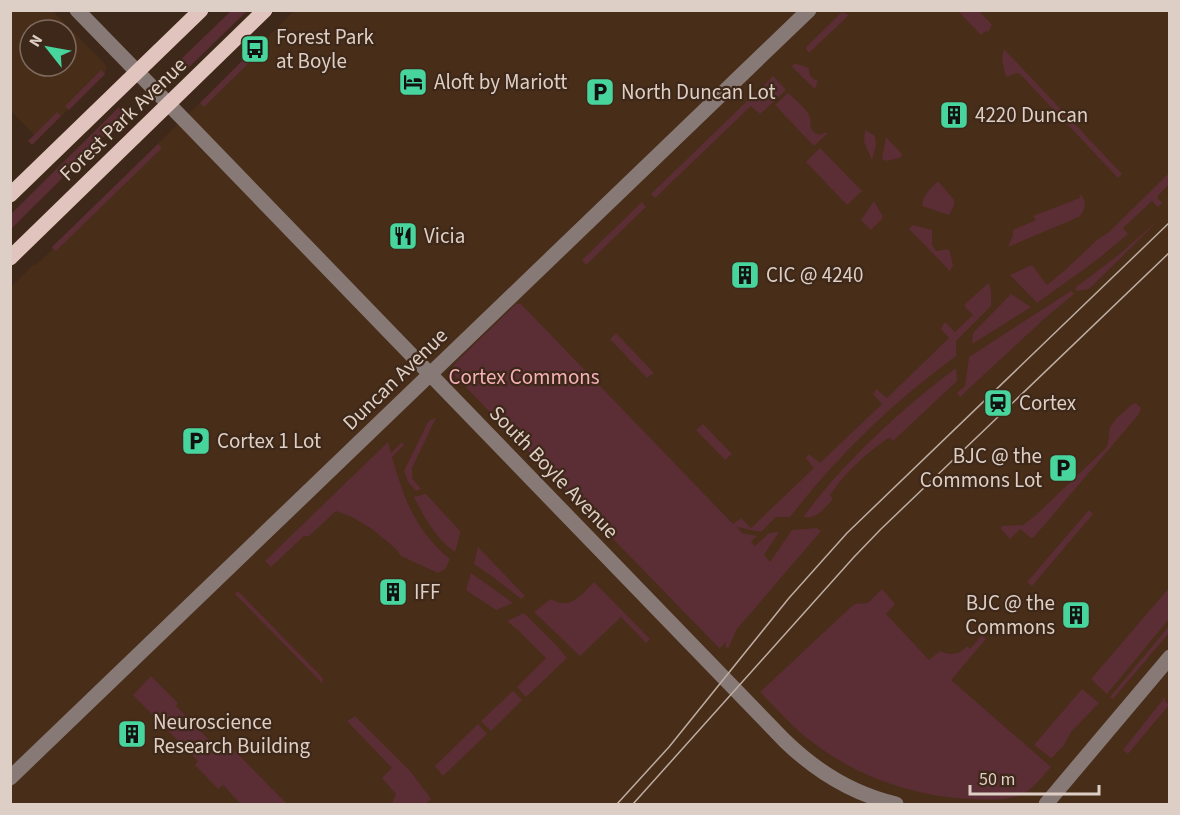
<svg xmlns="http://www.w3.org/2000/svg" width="1180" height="815" viewBox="0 0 1180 815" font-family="'Source Sans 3',sans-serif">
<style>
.built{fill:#482d19;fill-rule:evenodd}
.green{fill:#5b2d34}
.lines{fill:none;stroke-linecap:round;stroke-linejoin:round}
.minor{stroke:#877975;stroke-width:15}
.major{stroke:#e1c4bd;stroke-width:15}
.tram{stroke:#bdada2;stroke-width:1.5}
.labels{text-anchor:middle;stroke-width:4.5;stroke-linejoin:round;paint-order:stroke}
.poi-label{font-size:21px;fill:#decfc6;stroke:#3e2819;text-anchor:start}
.street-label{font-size:21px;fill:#decfc6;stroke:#3e2819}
.park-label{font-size:21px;fill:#f5b1b8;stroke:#3e2819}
</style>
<rect width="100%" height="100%" fill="#3e2819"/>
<path class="built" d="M11,11H53L104,63L107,68L104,75L38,139L11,111ZM30,30H66V66H30Z
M294,11H1169V804H11V287L33,265L37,264L51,251L52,247Z"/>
<path class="green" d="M232,10L247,11L184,72L176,64Z
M958,11H979L992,25L988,32L986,31L981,35Z
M842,12L849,15L810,52H808L806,48L807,46Z
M260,43H264L267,45L204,107L200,103Z
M1004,49L1122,174L1118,178L1020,74L1017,73L1006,77L1002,59Z
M794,63L809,68C808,75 812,79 818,81L815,89L792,67Z
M101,70L105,74L69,110L65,106Z
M773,76L786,90L760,114L751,106L655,198L651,194Z
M788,93C793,98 807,109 809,115C813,124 806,130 820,135L826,132L827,134L814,146L775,105Z
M119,107L126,115L11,229V214Z
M57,112L61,116L32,145L28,141Z
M865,130L875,136L876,145L872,160L864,142Z
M886,137L901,153L902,157L887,161L882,159Z
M158,144L162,148L56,251L52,247Z
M820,148L862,191L847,205L806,162Z
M1169,173V184L1157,197L1162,203L1158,207L1152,201L1123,228L1128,234L1098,259L1037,303L1010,275L1032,265L1047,285L1064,271L1097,240L1109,232Z
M938,181L954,200V206L949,215L922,206C923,195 930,189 938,181Z
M1081,194C1087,203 1086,209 1079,217L1008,247L1013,235V230L1036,220L1033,216L1080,198Z
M874,201L882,215V219L871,230L861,220Z
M642,202L646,207L586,265L582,260Z
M1160,219L1089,289L1077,291L1075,288L1116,257Z
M913,225L932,230V245L936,251L949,249L953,265L950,271L909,229Z
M989,283L991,291V306L956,341V356C893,402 838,455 790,517H776L761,532L737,527L742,533L757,536L751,542L755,546L769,533L779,532L764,555L770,562L792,530L817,528L821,531L737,629L728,649L725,646L727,641L720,648L718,647L456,377C451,371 452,367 456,362L516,304H521L733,524L741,518L751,528L814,468L806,458L809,454L820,463L882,404L873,394L876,389L887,398L949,338L941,329L944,323H946L955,332L973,315L965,307V304L985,286Z
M1071,291L1074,294L1045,318L960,397L957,393L965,386L969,357Z
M1011,294L1031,307L972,344L973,333Z
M616,333L654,373L647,378L610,339Z
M956,368L957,381L893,441L890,438L887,439C865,454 845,473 830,495L833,499C825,508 816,520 803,517C846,460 899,411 956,368Z
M1136,403L1141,408L1139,414L1034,537L1031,538L1020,529L1010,539L1001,529V527L1003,526L1023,525L1035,516L1106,448C1110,441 1108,435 1110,428C1113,419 1126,411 1132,404Z
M436,418L412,468V478L421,489L416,491L408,482L404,471L428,422L430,420Z
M703,424L732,454L725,460L696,430Z
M388,442L391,453L402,442L404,445L392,457C404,498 415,531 450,559L445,569L438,573L401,556L395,548L372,529L352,517L336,511L309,536H304L271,567L265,561Z
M426,494L460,531V534L455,552C436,539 424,517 414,497Z
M1089,510L1093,514L1032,586L1027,582Z
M478,547L525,596L521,599L493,577L474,564Z
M471,573L513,603L496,610L466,590Z
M594,582L650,639L646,643L621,617L580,656L534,612L551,599C571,611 581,595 594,582Z
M1169,588V619L1107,694L1091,679Z
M882,589L895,604L886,614L929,660L940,651C951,656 959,655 967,646L970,649L982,635L986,639L951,680L1051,767C1042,776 1033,790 1021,795C1006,801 986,800 971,799C909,796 849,774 802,734C787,721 774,706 760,692L852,606L855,604L868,603Z
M238,591L320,675L323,679L322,683L235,594Z
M524,613L556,645L567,658L526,697L517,687L546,658L520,632L507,621Z
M1169,626V633L1113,699L1110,697Z
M151,676L178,703L176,706L220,751L228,744L287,804H241L223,785L218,789L195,765L198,761L133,695Z
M1082,689L1099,703L1071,732L1064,745L1053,757L1051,758L1034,745Z
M513,691L522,700L491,731L481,721Z
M1165,697V701L1169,705L1128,754L1123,750Z
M355,716L411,772L431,799L426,804H392L396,794L382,778L392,768L347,721Z
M478,724L487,734L443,776L435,766Z"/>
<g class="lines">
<path class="minor" d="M77,10L188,124L785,741C816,771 853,794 896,804
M10,778L809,10
M1046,804L1170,657"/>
<path class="major" d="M10,195L201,10
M10,258L265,10"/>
<path class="tram" d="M617,804L669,747L789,598L847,533L1170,222
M633,804L854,557L881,529L1170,252"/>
</g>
<defs>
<g id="bus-square" transform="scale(1.5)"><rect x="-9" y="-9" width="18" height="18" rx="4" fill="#47d49d" stroke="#3e2819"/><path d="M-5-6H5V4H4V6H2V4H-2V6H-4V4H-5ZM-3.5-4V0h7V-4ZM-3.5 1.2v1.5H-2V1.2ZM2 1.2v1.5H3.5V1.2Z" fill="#111"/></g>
<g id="hotel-square" transform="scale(1.5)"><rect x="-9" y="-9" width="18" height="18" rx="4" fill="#47d49d" stroke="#3e2819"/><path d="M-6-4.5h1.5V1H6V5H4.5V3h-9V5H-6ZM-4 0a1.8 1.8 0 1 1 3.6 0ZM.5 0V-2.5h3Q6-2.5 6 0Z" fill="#111"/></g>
<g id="parking-square" transform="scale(1.5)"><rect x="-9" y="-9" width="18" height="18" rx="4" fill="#47d49d" stroke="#3e2819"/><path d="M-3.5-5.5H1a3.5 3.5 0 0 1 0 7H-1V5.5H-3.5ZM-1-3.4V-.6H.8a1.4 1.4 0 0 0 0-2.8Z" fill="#111"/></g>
<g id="building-square" transform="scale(1.5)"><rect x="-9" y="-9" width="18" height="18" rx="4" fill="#47d49d" stroke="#3e2819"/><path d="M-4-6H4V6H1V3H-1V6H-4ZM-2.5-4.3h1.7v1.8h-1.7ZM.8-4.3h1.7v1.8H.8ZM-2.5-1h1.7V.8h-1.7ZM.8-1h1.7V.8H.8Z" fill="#111"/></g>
<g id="restaurant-square" transform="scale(1.5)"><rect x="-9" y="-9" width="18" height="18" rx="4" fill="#47d49d" stroke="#3e2819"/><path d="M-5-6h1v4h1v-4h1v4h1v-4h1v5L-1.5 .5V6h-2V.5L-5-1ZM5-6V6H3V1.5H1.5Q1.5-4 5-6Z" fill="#111"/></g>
<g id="station-square" transform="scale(1.5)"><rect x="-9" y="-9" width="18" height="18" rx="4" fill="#47d49d" stroke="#3e2819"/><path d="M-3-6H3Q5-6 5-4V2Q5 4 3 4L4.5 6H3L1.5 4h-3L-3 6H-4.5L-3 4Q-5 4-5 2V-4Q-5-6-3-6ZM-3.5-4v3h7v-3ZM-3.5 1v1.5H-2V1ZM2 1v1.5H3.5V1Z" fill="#111"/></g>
</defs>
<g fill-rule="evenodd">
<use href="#bus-square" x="255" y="49"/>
<use href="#hotel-square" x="413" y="82"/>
<use href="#parking-square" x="600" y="92"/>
<use href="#building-square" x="954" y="115"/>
<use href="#restaurant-square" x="403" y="236"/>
<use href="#building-square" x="745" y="275"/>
<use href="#station-square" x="998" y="403"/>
<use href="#parking-square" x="196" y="441"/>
<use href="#parking-square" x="1063" y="468"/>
<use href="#building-square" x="393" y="592"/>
<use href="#building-square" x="1076" y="615"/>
<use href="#building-square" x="132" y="734"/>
</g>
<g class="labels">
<g class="poi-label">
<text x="276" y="44">Forest Park<tspan x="276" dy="24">at Boyle</tspan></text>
<text x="434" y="89">Aloft by Mariott</text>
<text x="621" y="99">North Duncan Lot</text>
<text x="975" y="122">4220 Duncan</text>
<text x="424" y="243">Vicia</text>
<text x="766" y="282">CIC @ 4240</text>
<text x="1019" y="410">Cortex</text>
<text x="217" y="448">Cortex 1 Lot</text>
<text x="1042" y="463" text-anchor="end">BJC @ the<tspan x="1042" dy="24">Commons Lot</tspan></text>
<text x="414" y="599">IFF</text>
<text x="1055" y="610" text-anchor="end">BJC @ the<tspan x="1055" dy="24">Commons</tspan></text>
<text x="153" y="729">Neuroscience<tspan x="153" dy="24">Research Building</tspan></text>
</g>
<g class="street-label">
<text transform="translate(123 119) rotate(-44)" y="7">Forest Park Avenue</text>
<text transform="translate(395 379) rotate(-44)" y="7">Duncan Avenue</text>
<text transform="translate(554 472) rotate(46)" y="7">South Boyle Avenue</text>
</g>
<g class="park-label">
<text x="524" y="384">Cortex Commons</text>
</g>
</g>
<rect width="1180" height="815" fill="none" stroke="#decfc6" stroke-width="24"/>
<g transform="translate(48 48) rotate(301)"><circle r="28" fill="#3e2819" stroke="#7e6b5e" stroke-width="1.5"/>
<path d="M0-4.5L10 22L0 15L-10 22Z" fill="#47d49d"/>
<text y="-9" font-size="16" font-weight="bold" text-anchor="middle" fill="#decfc6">N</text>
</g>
<path d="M970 785v9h129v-9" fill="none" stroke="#decfc6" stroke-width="3"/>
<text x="979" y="785" font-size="18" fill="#decfc6" stroke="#3e2819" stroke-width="4.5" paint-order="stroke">50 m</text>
</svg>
